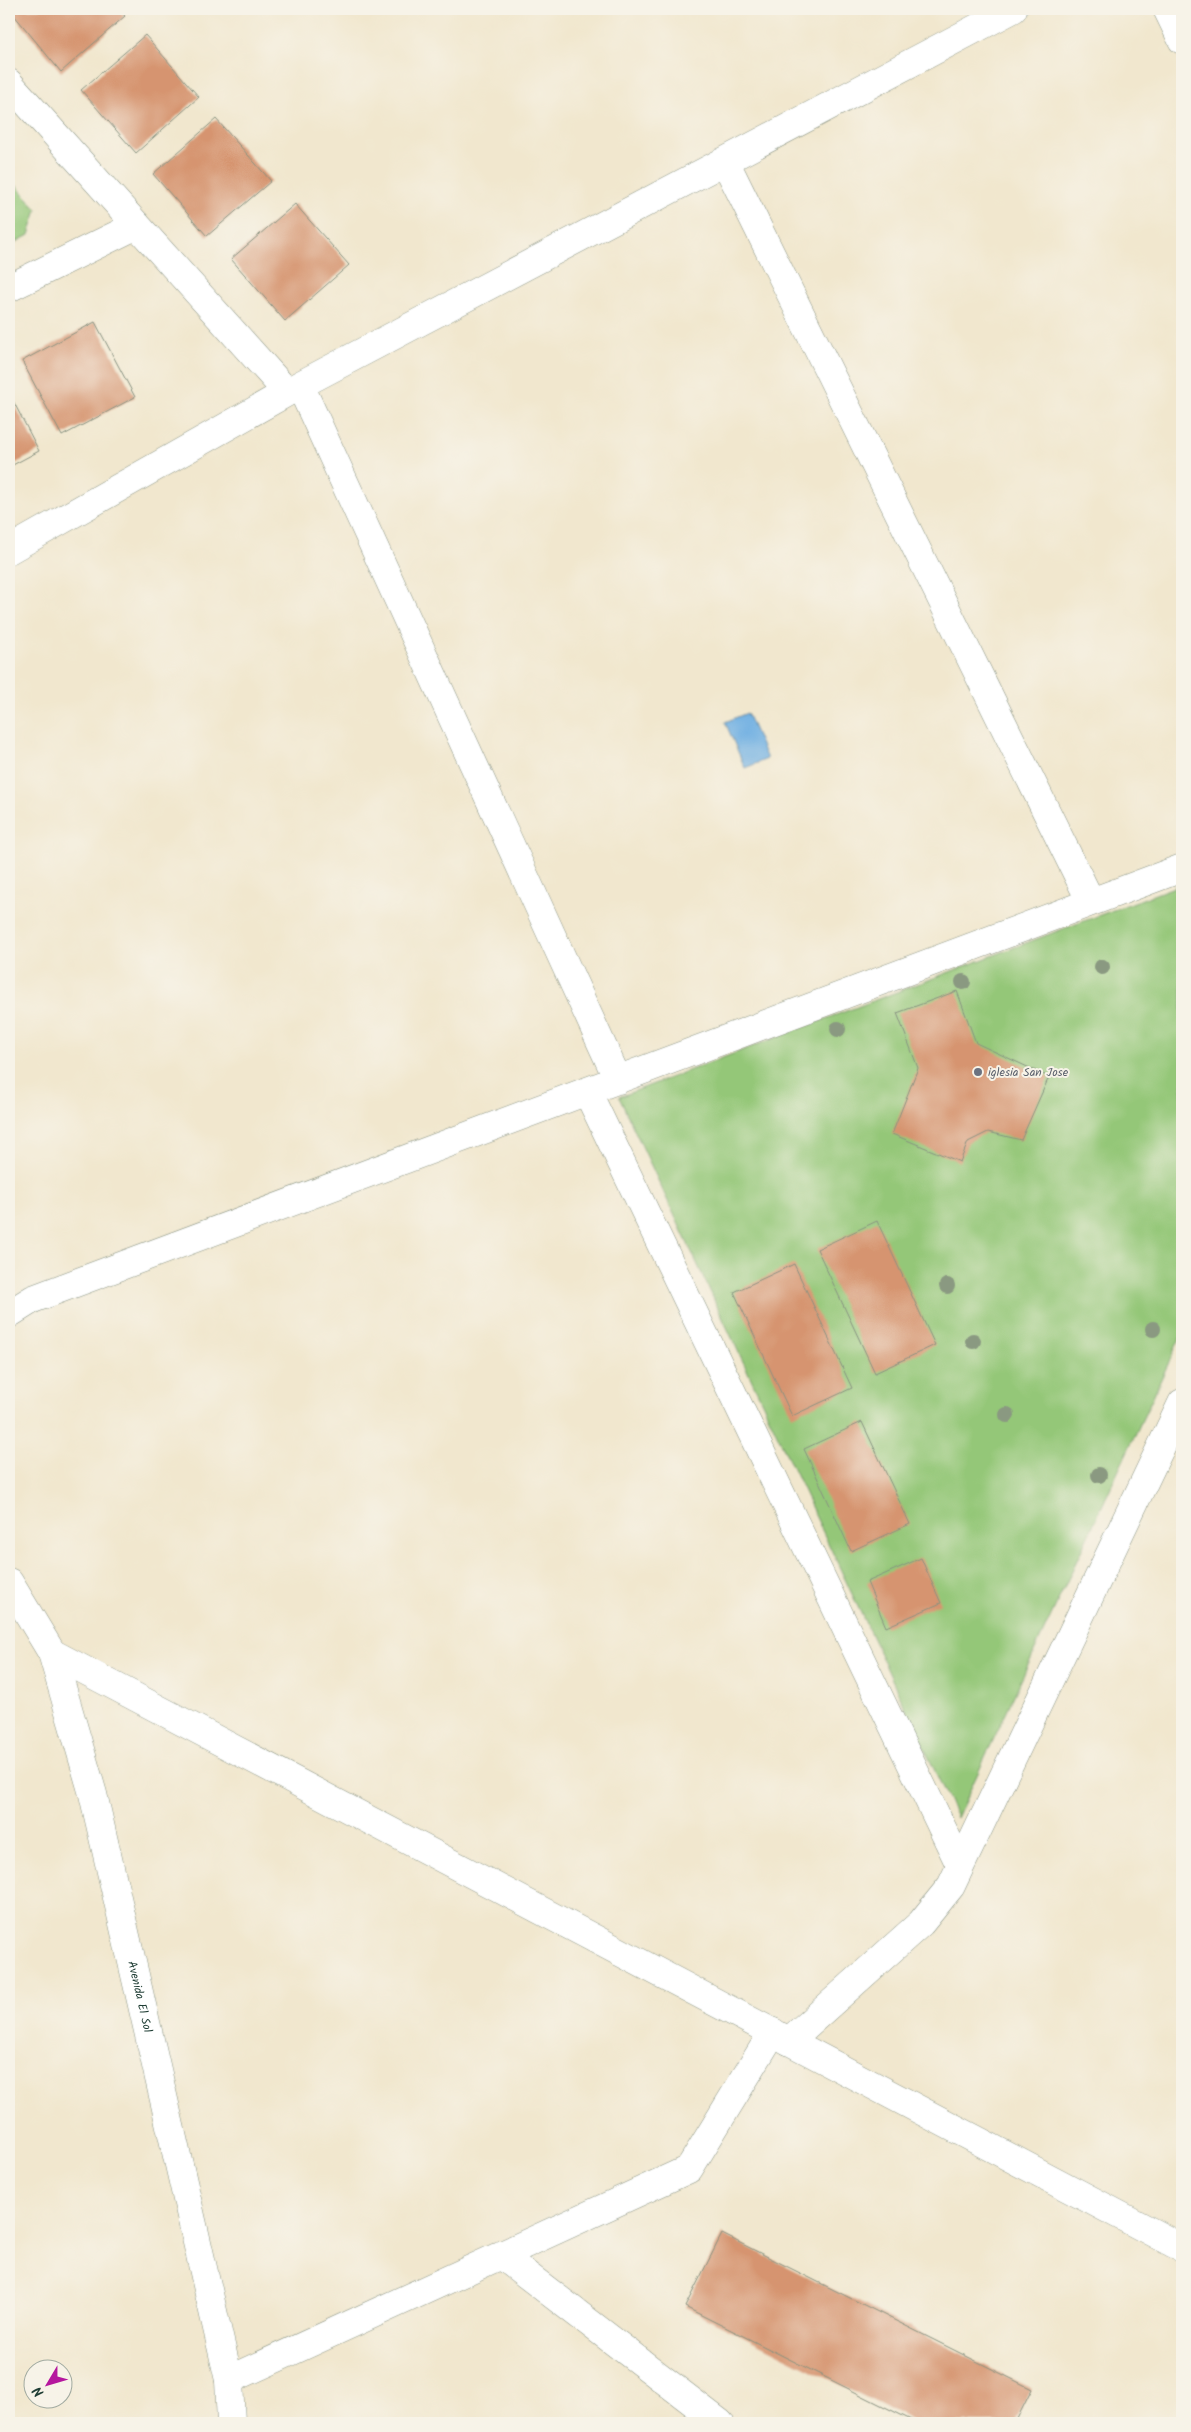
<svg xmlns="http://www.w3.org/2000/svg" width="1191" height="2432" viewBox="0 0 1191 2432" font-family="Kalam,sans-serif">
<style>
.green{fill:#94c778;stroke:#5a8256}
.water{fill:#6eafe2;stroke:#46768b}
.building{fill:#d6946f}
.lines{fill:none;stroke-linecap:round;stroke-linejoin:round}
.street-casing{stroke:#889281;stroke-width:29}
.secondary-casing{stroke:#889281;stroke-width:29}
.street{stroke:#fff;stroke-width:28}
.secondary{stroke:#fff;stroke-width:28}
.tree{fill:#8a9981}
.worship-dot{fill:#6b7280;stroke:#f7f3e8;stroke-width:2}
.labels{text-anchor:middle;stroke-width:4;stroke-linejoin:round;paint-order:stroke}
.worship-label{font-size:12px;fill:#5b616d;stroke:#f7f3e8;text-anchor:start}
.street-label{font-size:12px;fill:#1f3d34;stroke:#f7f3e8}
</style>
<rect width="100%" height="100%" fill="#f7f3e8"/>
<filter id="ink" filterUnits="userSpaceOnUse"><feTurbulence type="fractalNoise" baseFrequency=".02" numOctaves="2"/><feDisplacementMap in="SourceGraphic" scale="10" xChannelSelector="R" yChannelSelector="G"/><feConvolveMatrix kernelMatrix="1 2 1 2 8 2 1 2 1" color-interpolation-filters="sRGB"/></filter>
<filter id="wash" filterUnits="userSpaceOnUse"><feTurbulence type="fractalNoise" baseFrequency=".0096" numOctaves="4" result="noise"/><feDisplacementMap in="SourceGraphic" scale="20" xChannelSelector="R" yChannelSelector="G"/><feGaussianBlur stdDeviation="1.12" result="paint"/><feColorMatrix in="noise" values="0 0 0 0 0 0 0 0 0 0 0 0 0 0 0 0 0 1.4 0 .05"/><feComposite in="paint" operator="in"/></filter>
<g filter="url(#wash)">
<rect width="100%" height="100%" fill="#f1e7ce"/>
<path class="green" d="M9,177L37,210L29,235L9,246Z
M1182,884V1334L957,1818L619,1097Z"/>
<path class="water" d="M747,713L767,759L745,768L725,722Z"/>
<g id="blocks">
<path class="building" d="M9,9H118L125,16L61,72Z
M145,35L199,97L136,153L81,90Z
M216,119L271,181L207,236L153,174Z
M295,204L349,265L285,321L231,259Z
M95,322L135,397L62,436L22,361Z
M9,393L39,451L9,467Z
M957,991L976,1043L1049,1077L1021,1140L988,1132L968,1142L960,1162L892,1134L918,1068L897,1013Z
M877,1221L935,1345L875,1373L817,1249Z
M794,1264L852,1388L792,1416L734,1292Z
M862,1422L910,1524L851,1551L804,1449Z
M921,1558L941,1603L886,1627L867,1582Z
M722,2234L1032,2389L1015,2423H917L685,2307Z"/>
</g>
</g>
<g filter="url(#ink)">
<use href="#blocks" fill-opacity="0" stroke="#889281" stroke-width="1"/>
<g class="lines">
<g class="street-casing">
<path id="street" d="M1167,9L1182,40
M9,83L287,392
M725,161L1091,902
M9,288L137,225
M300,385L618,1080
M9,550L300,385L1013,9
M587,1091L960,1865
M9,1314L33,1299L1182,868
M501,2255L720,2423
M229,2380L689,2169L773,2032"/>
</g>
<g class="secondary-casing">
<g id="secondary">
<path id="s1" d="M9,1582L52,1653L93,1794L229,2380L231,2423"/>
<path d="M52,1653L1182,2248"/>
<path d="M789,2041L921,1923L951,1886L1182,1403"/>
</g>
</g>
<use href="#street" class="street"/>
<use href="#secondary" class="secondary"/>
</g>
<g class="tree">
<circle cx="1102" cy="967" r="8"/>
<circle cx="963" cy="982" r="8"/>
<circle cx="838" cy="1029" r="8"/>
<circle cx="947" cy="1286" r="8"/>
<circle cx="1153" cy="1329" r="8"/>
<circle cx="973" cy="1341" r="8"/>
<circle cx="1007" cy="1415" r="8"/>
<circle cx="1099" cy="1475" r="8"/>
</g>
</g>
<circle class="worship-dot" cx="978" cy="1072" r="5"/>
<g class="labels">
<g class="worship-label">
<text x="988" y="1076">iglesia San Jose</text>
</g>
<g class="street-label">
<text dy="4" stroke="none"><textPath href="#s1" startOffset="438">Avenida El Sol</textPath></text>
</g>
</g>
<rect width="1191" height="2432" fill="none" stroke="#f7f3e8" stroke-width="30"/>
<g transform="translate(48 2384) rotate(232)"><circle r="24" fill="#f7f3e8" stroke="#a1aaa0"/>
<path d="M0-4L9 19L0 12L-9 19Z" fill="#b5179e"/>
<text y="-8" font-size="14" font-weight="bold" text-anchor="middle" fill="#1f3d34">N</text>
</g>
</svg>
